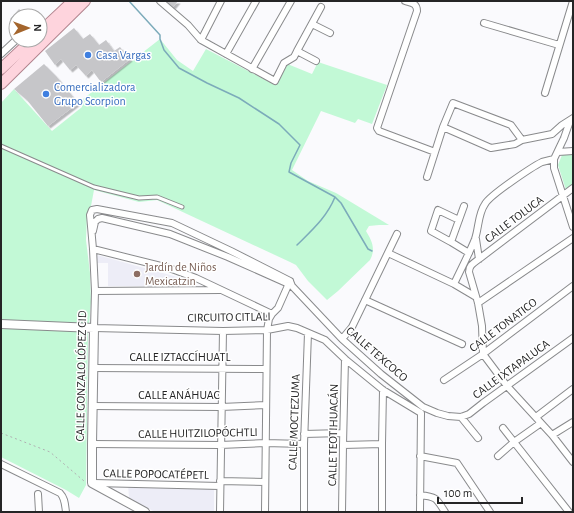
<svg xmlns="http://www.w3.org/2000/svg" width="574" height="513" viewBox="0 0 574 513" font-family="'Alegreya Sans',sans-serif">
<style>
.built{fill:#ededf7}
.green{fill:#c2f9d6}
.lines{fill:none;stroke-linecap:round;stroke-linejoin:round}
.stream{stroke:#7cabba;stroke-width:1.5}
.building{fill:#c6c6c9;filter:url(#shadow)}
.service-casing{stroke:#898a8c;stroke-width:5}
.minor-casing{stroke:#898a8c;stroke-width:8}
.tertiary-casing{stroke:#898a8c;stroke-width:10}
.primary-casing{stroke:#b2848e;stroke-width:12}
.path{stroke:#b0b0b2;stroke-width:1;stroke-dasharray:2 3;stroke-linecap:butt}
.service{stroke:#fff;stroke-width:3}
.minor{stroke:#fff;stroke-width:6}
.tertiary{stroke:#fff;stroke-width:8}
.primary{stroke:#fed4dd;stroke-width:10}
.shop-dot{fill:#3f7fe0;stroke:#fff;stroke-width:1.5}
.education-dot{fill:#8d6e63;stroke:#fff;stroke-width:1.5}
.labels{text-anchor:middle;stroke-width:3;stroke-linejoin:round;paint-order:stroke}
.shop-label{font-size:12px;fill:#366cbe;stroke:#fff;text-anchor:start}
.street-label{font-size:12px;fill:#252526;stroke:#fff}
.education-label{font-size:12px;fill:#785e54;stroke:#fff;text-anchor:start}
</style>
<defs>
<filter id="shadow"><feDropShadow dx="2.5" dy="2.5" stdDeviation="0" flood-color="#0004"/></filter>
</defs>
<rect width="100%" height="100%" fill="#fafafd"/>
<path class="built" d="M97,255L181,278L192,286H108V263H96Z
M128,485L214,488V512H155L129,498Z"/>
<path class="green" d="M160,39L177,60L193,71L206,49L275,85L285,63L312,74L318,62L387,85L372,124L358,119L355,123L321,111L292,170L308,181L336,193L389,225H379L369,226L366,231C372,241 376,249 370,260L338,291L327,300L308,281L296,265L290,262L157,200L139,202L94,190L91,206L87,214L86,240L90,273L91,302L89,325L1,320V103L14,89L52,131L82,107L83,99Z
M562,155H573V184L566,190L558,165Z
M1,328L88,332L86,485L79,498L66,490L1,457Z"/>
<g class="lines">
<path class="stream" d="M129,1L160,35V39L164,50L179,68L207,83L239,98L279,124L300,145L291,163L289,172L335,197L341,203L368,249L372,251
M297,245C312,230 327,217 335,197"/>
</g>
<path class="building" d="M169,1H178L173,7L167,3Z
M19,9L27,16H16V25L10,19Z
M36,12L43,19L40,22V16H34L33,15Z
M74,28L83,39L90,34L99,45L106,40L114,51L120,47L130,59L101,82L92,70L86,76L76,65L70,70L61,59L55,65L45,51Z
M44,64L56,76L78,103L48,126L27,100L14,89Z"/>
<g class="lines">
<g class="service-casing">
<path id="service" d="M1,146L94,187L139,198L157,197L182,207"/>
</g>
<g class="minor-casing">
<path id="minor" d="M160,1L188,25L201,40L275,81L284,63L294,57L297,51L321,7
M405,1C411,3 417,3 417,11L377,128L379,131L435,152
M484,23L559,45
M312,24L330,33
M201,40L221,1
M297,51L316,61
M1,54L16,40
M226,54L256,1
M252,69L291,1
M545,93L573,1
M570,121L564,138L554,159V168L573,227
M443,127L491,148L515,144L522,140L552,134L562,125L573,118
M558,152L573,151
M427,177L443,127L453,103L511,125L522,140
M573,188L479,259C474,263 469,265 469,272L478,303L482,326L483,354L507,386L552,435L573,462
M459,220L438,210L431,231L451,242L469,253
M93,231L95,222L98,219L102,218L170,234L228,257L291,285
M476,239L479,259
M451,242L464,206
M93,249L169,268L196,278L272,314L278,308L290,281
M388,253L454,284L476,297
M454,284C461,269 469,254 475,239C479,227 478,214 485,204C490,195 532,167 542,162C546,161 550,160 554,159
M95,291L220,290
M365,300L462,344
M478,303L573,238
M342,339L352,327L397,234
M93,368L266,369
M444,380L483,354L573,286
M92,406L221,407L266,405
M461,417L478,438
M536,417L573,389
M503,428L569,512
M304,434L343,433
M552,435L573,422
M92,444L220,445L265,443L304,444
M343,445L382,444
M420,456L457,463L490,512
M498,456L514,442L541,423
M1,464L60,493C65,498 65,505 66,512
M220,481L265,482
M94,483L220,486
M38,494L39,512
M420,495C437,497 436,498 445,512
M220,512L223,331
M265,512L267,330L269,319L272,314
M304,512V444L308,333
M342,512L343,445L345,359
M382,512V444L383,390
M420,512L421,413L383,390L345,359L325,340L297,328L288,326L267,330L223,331L94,328L95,291L93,249L90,215L92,210L97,209L172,223L231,251L290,281L292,286L342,339L381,374L423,407L437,413L448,416L461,417L469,414L483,403L573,338"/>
</g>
<g class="tertiary-casing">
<path id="tertiary" d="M1,324L94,328L92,444V483L145,512"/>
</g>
<g class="primary-casing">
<path id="primary" d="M40,32L73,1
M1,69L32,40
M1,84L85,1"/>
</g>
<path class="path" d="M1,433L50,452L84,481"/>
<use href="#service" class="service"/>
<use href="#minor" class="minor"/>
<use href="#tertiary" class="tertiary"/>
<use href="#primary" class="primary"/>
</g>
<g class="shop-dot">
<circle cx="88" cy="55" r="4"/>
<circle cx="46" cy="94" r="4"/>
</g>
<circle class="education-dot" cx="137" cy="274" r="4"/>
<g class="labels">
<g class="shop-label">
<text x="96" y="59">Casa Vargas</text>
<text x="54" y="91">Comercializadora<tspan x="54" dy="14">Grupo Scorpion</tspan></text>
</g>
<g class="street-label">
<text transform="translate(514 219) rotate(-37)" y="4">CALLE TOLUCA</text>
<text transform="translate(229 317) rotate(-1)" y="4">CIRCUITO CITLALI</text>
<text transform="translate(503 325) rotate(-37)" y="4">CALLE TONATICO</text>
<text transform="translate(377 354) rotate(41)" y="4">CALLE TEXCOCO</text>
<text x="180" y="361">CALLE IZTACCÍHUATL</text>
<text transform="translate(511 369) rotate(-36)" y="4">CALLE IXTAPALUCA</text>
<text transform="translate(81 376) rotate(-89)" y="4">CALLE GONZALO LÓPEZ CID</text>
<text x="179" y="399">CALLE ANÁHUAC</text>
<text transform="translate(294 422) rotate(-88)" y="4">CALLE MOCTEZUMA</text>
<text transform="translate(198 433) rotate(-1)" y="4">CALLE HUITZILOPÓCHTLI</text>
<text transform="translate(333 435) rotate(-89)" y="4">CALLE TEOTIHUACÁN</text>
<text transform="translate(156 474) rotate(1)" y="4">CALLE POPOCATÉPETL</text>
</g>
<g class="education-label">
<text x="145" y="271">Jardín de Niños<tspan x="145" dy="14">Mexicatzin</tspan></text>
</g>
</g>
<rect width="574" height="513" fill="none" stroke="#252526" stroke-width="4"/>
<g transform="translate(28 28) rotate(89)"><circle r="19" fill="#ffffff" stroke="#a8a8a8"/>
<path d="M0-3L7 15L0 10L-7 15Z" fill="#a4652c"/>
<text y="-6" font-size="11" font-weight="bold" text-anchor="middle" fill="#252526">N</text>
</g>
<path d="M438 497v6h84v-6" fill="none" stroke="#252526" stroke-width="2"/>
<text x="444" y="497" font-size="12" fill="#252526" stroke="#ffffff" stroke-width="3" paint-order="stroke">100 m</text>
</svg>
